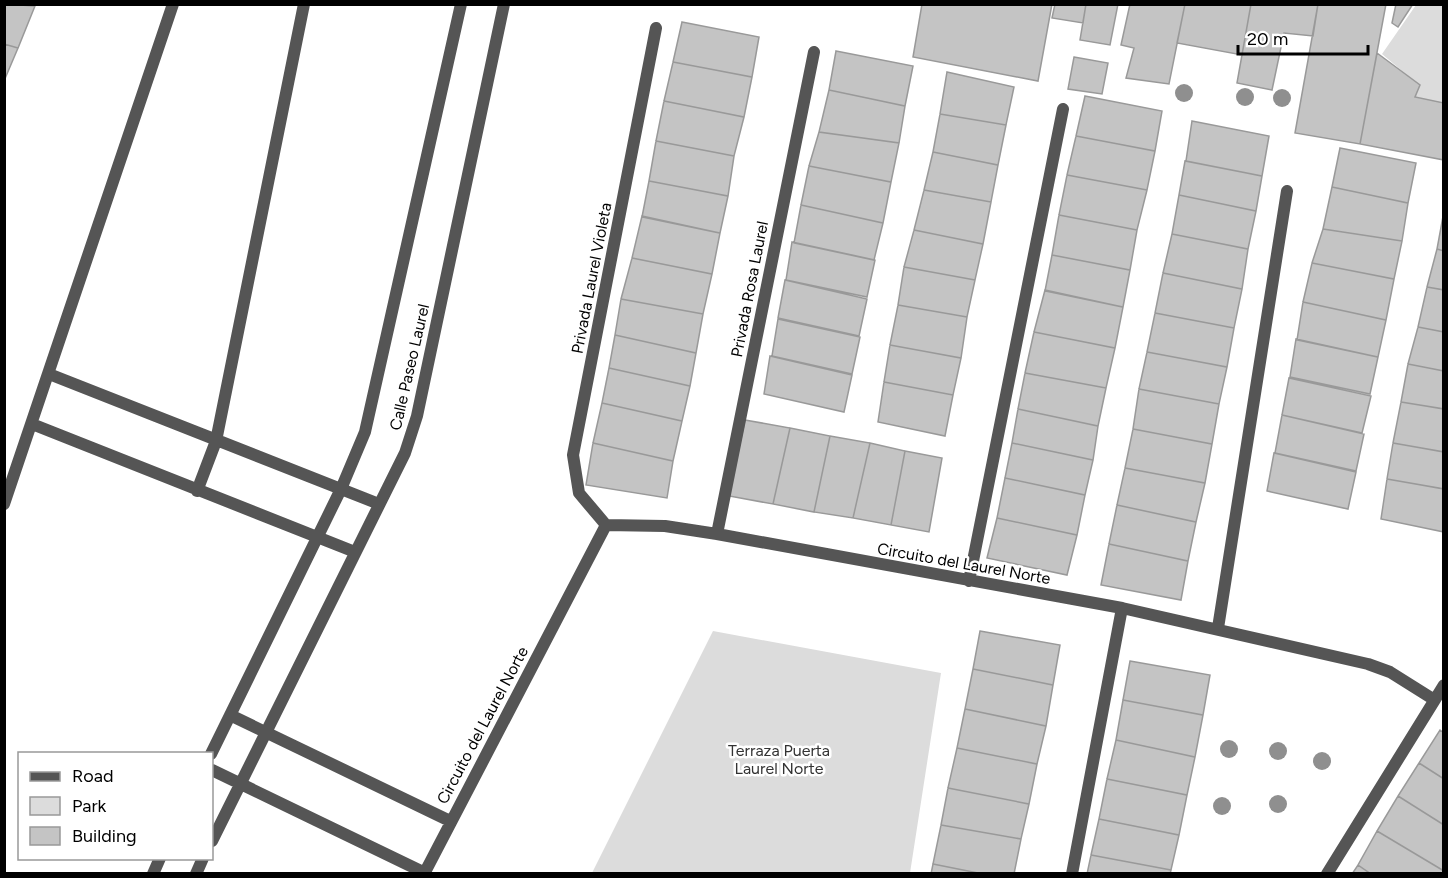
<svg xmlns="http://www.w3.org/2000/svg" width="1448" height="878" viewBox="0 0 1448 878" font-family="Figtree,sans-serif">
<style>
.green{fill:#dcdcdc}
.building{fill:#c4c4c4;stroke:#999;stroke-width:1.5}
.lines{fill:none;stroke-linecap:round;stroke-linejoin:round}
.street{stroke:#555;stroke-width:12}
.tree{fill:#8f8f8f}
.labels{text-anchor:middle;stroke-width:5;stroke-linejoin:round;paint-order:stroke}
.street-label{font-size:16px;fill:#000;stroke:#fff}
.park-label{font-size:16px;fill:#333;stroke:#fff}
</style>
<rect width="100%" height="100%" fill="#fff"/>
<path class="green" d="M1416,5H1443V103L1415,97L1419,85L1382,54Z
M713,631L941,673L910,873H592Z"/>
<path class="building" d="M4,4L35,6L18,48L4,44Z
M922,4H1052L1038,81L913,57Z
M1055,4H1086L1083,23L1052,18Z
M1086,4H1118L1110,45L1080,40Z
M1130,4H1185L1169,84L1126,78L1134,48L1121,45Z
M1185,4H1251L1242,55L1177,43Z
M1251,4H1318L1313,36L1284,33L1272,90L1237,83Z
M1318,4H1386L1360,144L1295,133Z
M1396,4H1413L1398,27L1392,23Z
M682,22L759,37L752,77L673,62Z
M4,44L18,48L4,81Z
M836,51L913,66L905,106L829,90Z
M1377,53L1420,85L1415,97L1444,103V160L1360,144Z
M1074,57L1108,63L1102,94L1068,89Z
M673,62L752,77L744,117L664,101Z
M947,72L1014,87L1006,125L940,114Z
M829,90L905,106L899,143L819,132Z
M1085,96L1162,111L1155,151L1076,136Z
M664,101L744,117L734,156L656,141Z
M940,114L1006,125L998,165L933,152Z
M1192,121L1269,136L1262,176L1186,161Z
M819,132L899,143L891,182L809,166Z
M1076,136L1155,151L1147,190L1067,175Z
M656,141L734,156L728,196L649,181Z
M1340,148L1416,163L1408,203L1332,187Z
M933,152L998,165L991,202L924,190Z
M1185,161L1262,176L1256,211L1179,195Z
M809,166L891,182L883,223L801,205Z
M1067,175L1147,190L1137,230L1059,215Z
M649,181L728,196L720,233L642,217Z
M1332,187L1408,203L1402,241L1323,229Z
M924,190L991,202L983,244L914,230Z
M1179,195L1256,211L1248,249L1172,234Z
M801,205L883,223L874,260L794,243Z
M1444,211V251L1437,249Z
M1059,215L1137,230L1130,270L1052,255Z
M642,216L720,233L712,274L632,258Z
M1323,229L1402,241L1394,279L1312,263Z
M914,230L983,244L975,280L904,267Z
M1172,234L1248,249L1242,289L1163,273Z
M792,242L875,260L867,297L786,280Z
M1437,249L1444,251V290L1427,287Z
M1052,255L1130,270L1123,307L1045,291Z
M632,258L712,274L703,314L621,299Z
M1312,263L1394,279L1386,320L1303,302Z
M904,267L975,280L967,317L898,305Z
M1163,273L1242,289L1234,328L1155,313Z
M785,280L867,299L859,336L778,318Z
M1427,287L1444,290V332L1418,327Z
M1045,290L1123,307L1115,348L1034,332Z
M621,299L703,314L696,353L615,335Z
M1303,302L1386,320L1378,357L1297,340Z
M898,305L967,317L961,358L890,345Z
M1155,313L1234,328L1227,367L1147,352Z
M778,319L860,337L852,374L772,356Z
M1418,327L1444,332V371L1408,364Z
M1034,332L1115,348L1106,388L1025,373Z
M615,335L696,353L690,386L609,368Z
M1296,339L1378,357L1370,394L1290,377Z
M890,345L961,358L953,395L884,382Z
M1147,352L1227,367L1219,404L1139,389Z
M770,356L852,375L844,412L764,394Z
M1408,364L1444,371V409L1401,402Z
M609,368L690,386L682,421L602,403Z
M1025,373L1106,388L1098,426L1018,409Z
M1289,378L1371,396L1362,433L1282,415Z
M884,382L953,395L945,436L878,422Z
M1139,389L1219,404L1212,444L1133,429Z
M1401,402L1444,409V452L1393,443Z
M602,403L682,421L673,461L593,443Z
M1018,409L1098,426L1093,460L1012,443Z
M1282,415L1364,434L1356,471L1275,453Z
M745,420L790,428L773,504L729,496Z
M790,428L830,436L814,512L773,504Z
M1133,429L1212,444L1205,483L1125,468Z
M830,436L870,443L853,518L814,512Z
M593,443L673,461L667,498L586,485Z
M870,443L905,451L891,525L853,518Z
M1012,443L1093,460L1085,495L1005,478Z
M1393,443L1444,452V489L1387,479Z
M905,451L942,458L929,532L891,525Z
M1274,453L1356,472L1348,509L1267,491Z
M1125,468L1205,483L1196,522L1117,505Z
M1005,478L1085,495L1077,535L997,518Z
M1387,479L1444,489V532L1381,519Z
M1117,505L1196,522L1188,561L1109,544Z
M997,518L1077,535L1067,575L987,558Z
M1109,544L1188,561L1181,600L1101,585Z
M980,631L1060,645L1053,685L973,669Z
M1130,661L1210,675L1203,715L1123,700Z
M973,669L1053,685L1046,726L965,709Z
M1123,700L1203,715L1195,757L1116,740Z
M965,709L1046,726L1037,764L957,748Z
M1440,730L1444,733V779L1419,763Z
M1116,740L1195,757L1187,795L1107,779Z
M957,748L1037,764L1029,804L948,788Z
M1419,763L1444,779V825L1398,796Z
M1107,779L1187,795L1179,835L1099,819Z
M948,788L1029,804L1021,839L941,825Z
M1398,796L1444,825V871L1377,831Z
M1099,819L1179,835L1171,870L1091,855Z
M941,825L1021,839L1014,874H983L933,864Z
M1377,831L1444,871V874H1371L1358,865Z
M1091,855L1171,870L1170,874H1087Z
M933,864L983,874H931Z
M1358,865L1371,874H1352Z"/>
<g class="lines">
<path class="street" d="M49,374L379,504
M32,424L355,552
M197,491L216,441L304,4
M4,504L173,4
M606,525L665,526L717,534L1122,608L1368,664L1390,672L1433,699
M606,525L579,493L573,455L656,28
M717,534L814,52
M969,581L1063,109
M1218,628L1287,191
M230,715L450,821
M211,754L341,489L365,432L461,4
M212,770L425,873
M212,841L405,453L417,416L504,4
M153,874L160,858
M196,874L203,858
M424,874L606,525
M1072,874L1122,608
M1327,874L1444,685"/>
</g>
<g class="tree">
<circle cx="1184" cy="93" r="9"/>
<circle cx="1245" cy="97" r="9"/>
<circle cx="1282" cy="98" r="9"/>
<circle cx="1229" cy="749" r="9"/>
<circle cx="1278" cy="751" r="9"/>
<circle cx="1322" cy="761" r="9"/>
<circle cx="1278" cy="804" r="9"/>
<circle cx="1222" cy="806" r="9"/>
</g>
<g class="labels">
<g class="street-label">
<text transform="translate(591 278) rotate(-79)" y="6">Privada Laurel Violeta</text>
<text transform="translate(749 289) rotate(-79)" y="6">Privada Rosa Laurel</text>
<text transform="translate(409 367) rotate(-77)" y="6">Calle Paseo Laurel</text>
<text transform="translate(964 563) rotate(10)" y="6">Circuito del Laurel Norte</text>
<text transform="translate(482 725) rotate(-62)" y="6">Circuito del Laurel Norte</text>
</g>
<g class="park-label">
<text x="779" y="756">Terraza Puerta<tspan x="779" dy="18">Laurel Norte</tspan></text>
</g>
</g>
<rect width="1448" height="878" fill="none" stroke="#000000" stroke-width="12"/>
<rect x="18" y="752" width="195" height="108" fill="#ffffff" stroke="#999999" stroke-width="1.5"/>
<rect x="30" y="772" width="30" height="9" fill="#555555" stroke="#999999" stroke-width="1.5"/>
<text x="72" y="782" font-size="18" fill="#000000">Road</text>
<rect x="30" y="797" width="30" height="18" fill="#dcdcdc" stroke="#999999" stroke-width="1.5"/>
<text x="72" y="812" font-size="18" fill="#000000">Park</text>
<rect x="30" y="827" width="30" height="18" fill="#c4c4c4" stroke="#999999" stroke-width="1.5"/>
<text x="72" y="842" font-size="18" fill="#000000">Building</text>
<path d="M1238 45v9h130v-9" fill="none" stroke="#000000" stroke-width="3"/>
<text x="1247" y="45" font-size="18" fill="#000000" stroke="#ffffff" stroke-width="4.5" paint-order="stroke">20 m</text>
</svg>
